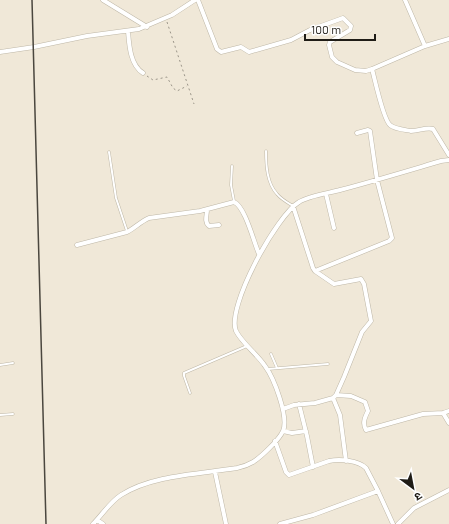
<svg xmlns="http://www.w3.org/2000/svg" width="449" height="524" viewBox="0 0 449 524" font-family="Barlow,'Noto Sans Devanagari',sans-serif">
<style>
.lines{fill:none;stroke-linecap:round;stroke-linejoin:round}
.service-casing{stroke:#beb7a7;stroke-width:3}
.minor-casing{stroke:#beb7a7;stroke-width:5}
.path{stroke:#9b9589;stroke-width:1;stroke-dasharray:2 3;stroke-linecap:butt}
.service{stroke:#fff;stroke-width:2}
.minor{stroke:#fff;stroke-width:4}
.rail{stroke:#4a463e;stroke-width:1.5}
</style>
<rect width="100%" height="100%" fill="#f0e8d8"/>
<g class="lines">
<g class="service-casing">
<path id="service" d="M266,151C266,166 267,183 277,194C281,199 288,203 293,206
M109,152L116,198L127,231
M232,166L231,185L234,201
M271,354L277,368
M0,365L13,363
M268,369L328,364
M190,393L184,376V373L247,346
M0,415L13,414"/>
</g>
<g class="minor-casing">
<path id="minor" d="M103,0L147,27
M198,0L217,49L221,52L241,47L249,52L291,40L310,30L343,18L351,26L350,30L330,42L329,45L332,57L337,62L355,70L366,71L372,69L425,46L449,39
M405,0L425,46
M128,31C129,44 130,65 143,73
M0,52L34,47L87,36L139,29L172,15L195,0
M372,69C375,80 383,119 390,125C394,129 406,130 411,131C419,131 426,127 433,129L449,155
M326,194L334,228
M207,210C207,215 204,222 209,226L219,225
M77,245L127,232C135,228 140,222 149,218L200,211L234,202C245,206 254,243 259,254
M315,271L389,241L392,238L377,180L370,131L368,130L357,133
M336,395L351,396L365,402L368,411C365,417 362,423 366,430L423,414L443,413L449,411
M333,398L340,415L346,461
M299,404L307,436L313,467
M283,409L294,405L315,403L333,398L336,395L344,377L362,332L371,321L364,284L361,279L334,284L315,271L313,268L293,206
M443,413L449,423
M283,431L292,433L306,431
M275,441L286,472L289,475L329,461C339,459 358,460 366,468L378,491
M215,472L226,524
M97,520L103,524
M93,524C102,515 110,502 121,495C152,475 200,474 237,468C242,467 248,465 253,462C261,457 279,440 283,431C289,417 274,378 265,366C257,354 242,343 236,331C226,307 277,215 299,202C308,196 329,193 340,190C374,181 407,171 441,161L449,160
M280,524L313,515L378,491L393,524
M398,524L414,508L449,490"/>
</g>
<path class="path" d="M167,22L194,104
M147,76L153,80L167,77L173,88L177,91L187,86"/>
<use href="#service" class="service"/>
<use href="#minor" class="minor"/>
<path class="rail" d="M32,0L46,524"/>
</g>
<g transform="translate(413 488) rotate(148)" stroke="#ffffff" stroke-width="3" paint-order="stroke">
<path d="M0-3L7 15L0 10L-7 15Z" fill="#1f1c16"/>
<text y="-6" font-size="11" font-weight="bold" text-anchor="middle" fill="#1f1c16">उ</text>
</g>
<path d="M305 34v6h70v-6" fill="none" stroke="#1f1c16" stroke-width="2"/>
<text x="311" y="34" font-size="12" fill="#1f1c16" stroke="#ffffff" stroke-width="3" paint-order="stroke">100 m</text>
</svg>
